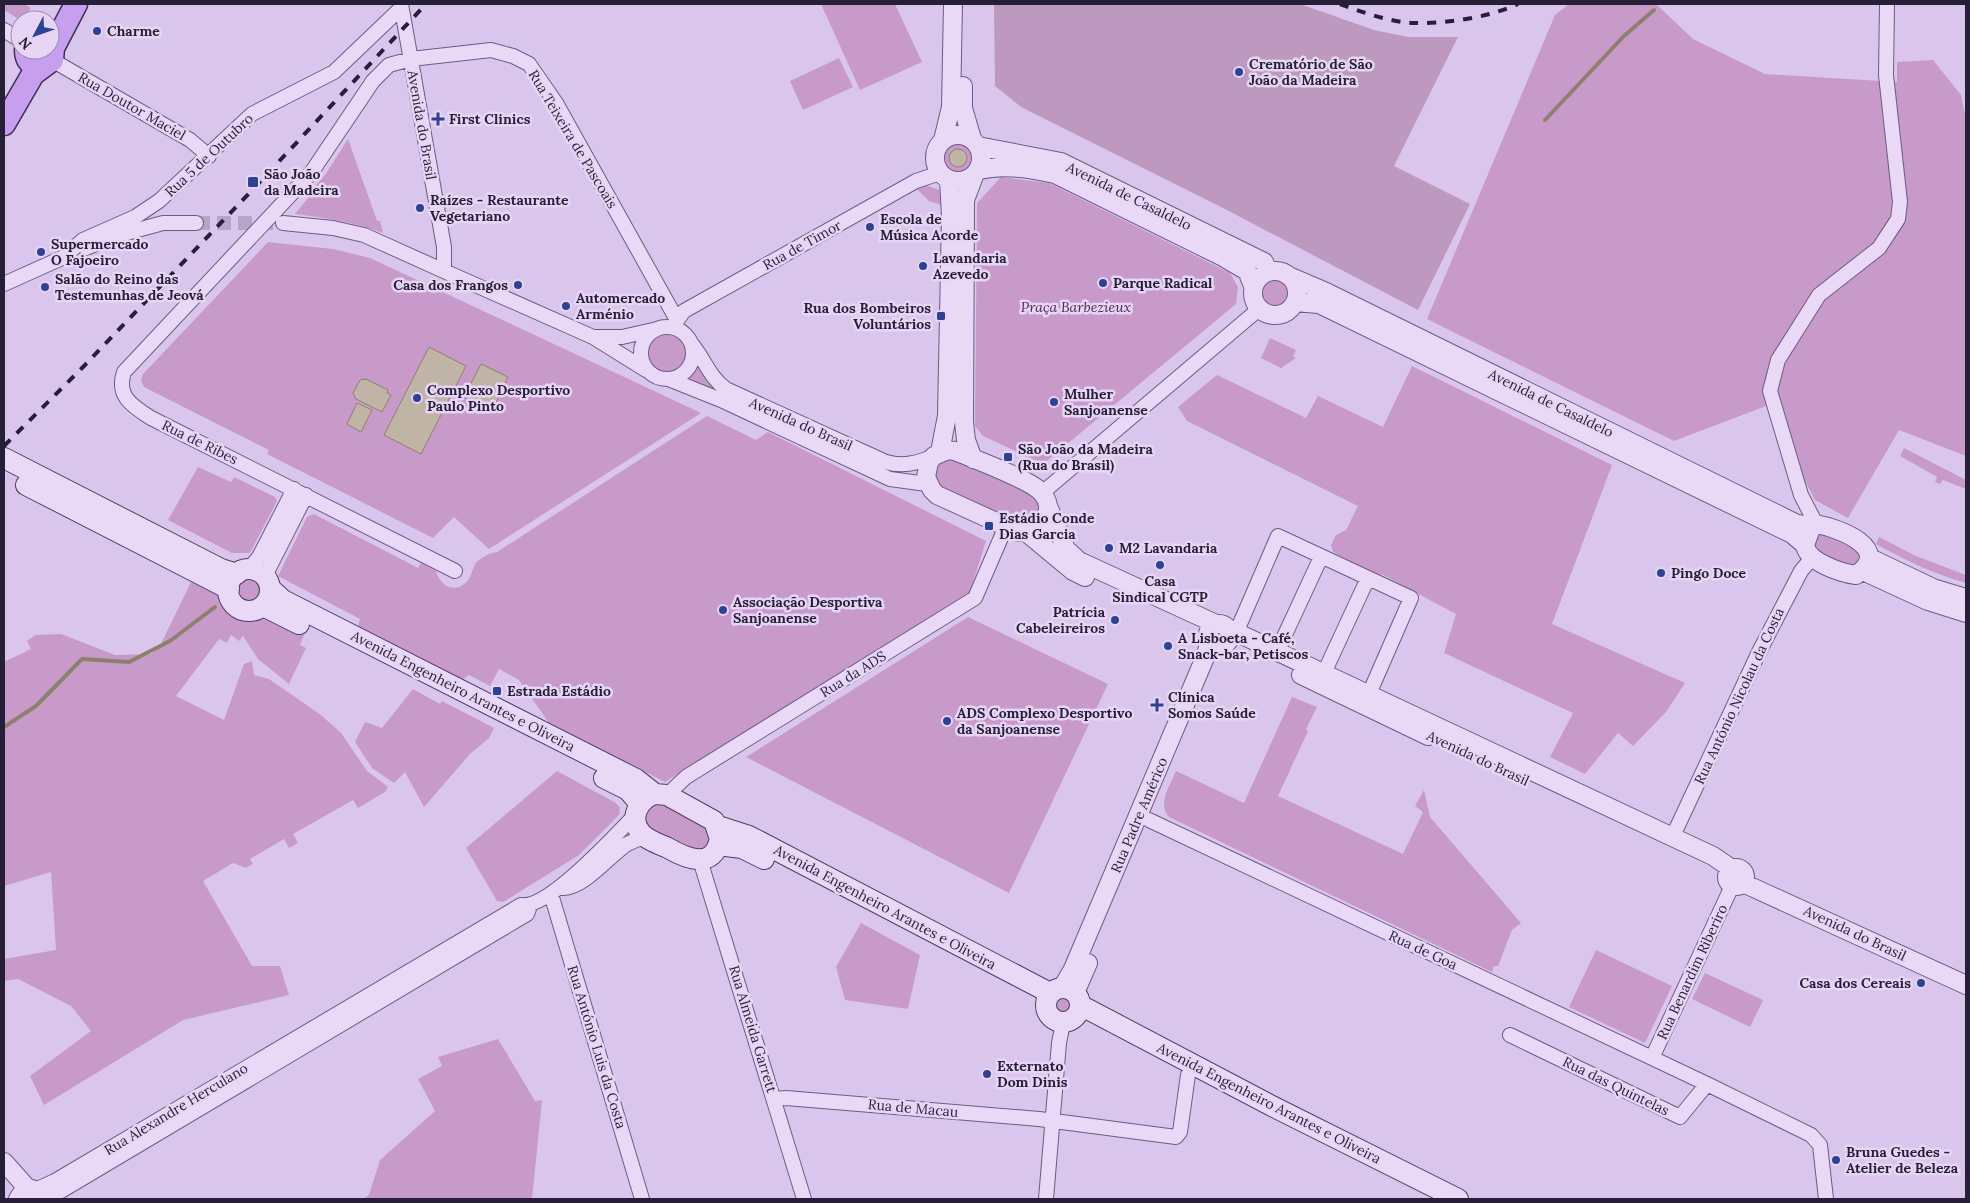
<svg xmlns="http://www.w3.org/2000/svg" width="1970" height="1203" viewBox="0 0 1970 1203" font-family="Lora,serif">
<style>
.green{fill:#c79aca}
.cemetery{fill:#bd99c0}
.water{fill:#c0b4a7;stroke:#8e806e}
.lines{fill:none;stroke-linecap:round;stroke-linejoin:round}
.stream{stroke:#8e806e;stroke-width:4}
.minor-tunnel{stroke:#b6a5c8;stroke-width:14;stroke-dasharray:14 7;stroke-linecap:butt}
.minor-casing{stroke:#6b5c87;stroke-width:16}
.tertiary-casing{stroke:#6b5c87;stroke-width:20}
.secondary-casing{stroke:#4d3f69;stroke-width:22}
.primary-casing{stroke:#3b3055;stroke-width:25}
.minor{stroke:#e9d9f7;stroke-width:14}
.tertiary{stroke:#e9d9f7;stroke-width:18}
.secondary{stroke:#e9d9f7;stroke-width:20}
.primary{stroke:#c79fee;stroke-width:22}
.rail{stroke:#271f38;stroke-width:4;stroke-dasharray:9 9;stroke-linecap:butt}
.poi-dot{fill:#2f4193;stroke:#e6d5f4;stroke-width:2}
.labels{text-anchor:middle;stroke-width:5;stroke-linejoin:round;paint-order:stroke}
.poi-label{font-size:14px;font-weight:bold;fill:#271f38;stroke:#e6d5f4;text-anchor:start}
.street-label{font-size:14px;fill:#271f38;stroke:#e6d5f4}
.park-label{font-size:14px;font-style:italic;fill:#532750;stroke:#e6d5f4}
</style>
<rect width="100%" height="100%" fill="#dac6ec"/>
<path class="green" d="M4,4H24L31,8L24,20H20L4,10Z
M821,4H895L922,62L860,90Z
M1569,4H1656L1693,39L1765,74L1897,82V62L1933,60L1961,95L1966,120V456L1899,430L1848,518L1815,500L1766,406L1674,441L1427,319L1555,15Z
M839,58L853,87L803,110L790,81Z
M348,139L377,221H380L383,233C355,222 325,218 295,214L308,198L306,196L325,175Z
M940 158a18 18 0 1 1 36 0a18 18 0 1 1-36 0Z
M1001,177L1049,183L1230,273L1238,287L1236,304L1043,464L983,436L975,426L977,203Z
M926,185L939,190L945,206L929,201L916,188Z
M268,242L333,249L370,258L701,413L489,549L454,517L433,538L267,454L269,450L144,387L141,380L143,374Z
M1262 293a13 13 0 1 1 26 0a13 13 0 1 1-26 0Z
M648 354a19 19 0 1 1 38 0a19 19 0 1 1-38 0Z
M1270,338L1296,350L1293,356L1296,358L1281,368L1261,358Z
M699,362L719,392L718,395L688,380Z
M1412,366L1612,465L1552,624L1685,683L1666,712L1633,746L1618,733L1585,774L1550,757L1573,713L1444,653L1456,614L1381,574L1379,578L1333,552L1331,545L1336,535L1346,530L1358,506L1187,421L1178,407L1217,375L1306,418L1318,396L1383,427Z
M707,416L756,440L768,432L986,541L970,592L665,782L549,723L519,680L499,669L490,686L469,675L462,680L358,626L360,619L278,576L307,517L314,514L418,568L421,563L436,571C441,589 459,595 470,577C472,573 473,567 476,563C481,557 490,553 497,552Z
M1904,448L1966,480V489L1943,480L1940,484L1935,482L1937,477L1900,456Z
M952,457L1032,494L1040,507L1038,518L1025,526L939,489L932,470L934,465Z
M198,467L231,482L234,477L275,497L277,501L250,553H232L168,520Z
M1820,532L1857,548L1862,555L1858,566L1850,567L1814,551L1812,547L1816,534Z
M1879,537L1916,556L1966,575V583C1934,574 1905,560 1876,544Z
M239 590a11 11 0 1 1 22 0a11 11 0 1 1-22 0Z
M192,580L219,594L229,610L243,620L272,619L304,635L300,645L306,648L289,684L258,659L243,636L239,641L231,635L227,643L219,639L176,696L224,720L244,664L252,661L254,675L269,679L321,715L341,733L367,771L388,787L385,792L358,808L353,800L293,834L298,843L289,848L284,839L250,859L253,864L246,868L233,863L203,881L252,966H280L289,995L183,1020L44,1105L30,1076L91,1031L71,1006L18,979L4,981V959L56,950L51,872L4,886V662L31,649L27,641L35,635L61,634L115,655L151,654L160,646Z
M968,617L1108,684L1009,893L746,757Z
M413,689L440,704L442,701L494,728L489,738L470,754L424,807L405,772L394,783L372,768L355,742L365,722L382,728Z
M1292,697L1317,707L1306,729L1308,731L1278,796L1403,854L1423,812L1415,806L1424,790L1430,817L1521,923L1512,930L1498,966H1494L1492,972L1169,817C1157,803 1170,786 1176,771L1244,803Z
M557,771L616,803L620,808L619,815L579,855L503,902L497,901L466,848Z
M660,802L705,824L711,838L706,848L695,851L647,827L643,816L646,809Z
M861,923L920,955L908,1009L845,1000L836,967Z
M1596,950L1672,986L1645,1043L1569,1007Z
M1705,973L1763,1000L1750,1027L1692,999Z
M1054 1004a9 9 0 1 1 18 0a9 9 0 1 1-18 0Z
M498,1039L535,1101L542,1100L532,1199H363L369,1195L380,1160L435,1111L418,1079L442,1066L438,1057Z"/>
<path class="cemetery" d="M994,4H1300L1374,30L1408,37H1458L1394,166L1470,204L1418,310L1223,208L1021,107L995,86Z"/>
<path class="water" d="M949 158a9 9 0 1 1 18 0a9 9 0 1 1-18 0Z
M429,347L466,366L421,454L384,435Z
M481,364L508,377L492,411L464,397Z
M366,379L388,390L387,393L391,395L382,412L356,399L353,393L360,380Z
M357,403L372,410L361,432L347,424Z"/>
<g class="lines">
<path class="stream" d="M1545,120L1624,36L1654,10
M4,727L36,706L82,659L129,662L170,641L215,607"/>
<path class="minor-tunnel" d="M196,223H283"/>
<g class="minor-casing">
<path id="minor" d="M401,4L444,247V271L593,337L646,370
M4,30L20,40
M52,60L190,140L209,156
M283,223L333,228L364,235L444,271
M86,248L119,235L163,223H196
M4,284L64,257L83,240L135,217L159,201L252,114L334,72L401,8
M641 353a26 26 0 1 1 52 0a26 26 0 1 1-52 0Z
M672,327L684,311L916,181L940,173
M593,337H622L653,330
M691,343C704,358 709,377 726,389L886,462C903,467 918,463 934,456
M671,380L721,400L890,479L927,484
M1042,493L1259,309
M1816,524L1801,495L1770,391L1778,360L1819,295L1879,248L1898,219L1900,202L1886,75L1887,4
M248,570L259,557L294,489
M455,571L151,418C132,406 116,396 124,372L311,173L373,81L389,65L411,59L491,50L513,56L529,64L556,103L677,320
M265,576L306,495
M1236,633L1278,536L1411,598L1369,694
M1277,652L1321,557
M1324,673L1368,578
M667,795L686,777L975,598L1006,526
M1149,820L1707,1084
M1672,838L1759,652L1801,571L1812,558
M700,860L804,1199
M563,888C583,889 610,855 627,844C633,841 639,839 645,837
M551,894L642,1199
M1510,1035L1680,1117L1707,1084L1811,1135L1820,1145L1826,1199
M1652,1058L1732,886
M774,1099L786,1098L1039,1119L1176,1137L1180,1132L1188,1075
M35,1190L55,1181L521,905C548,909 615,836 635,815
M42,1198L61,1191L527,914L530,906
M1046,1199L1059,1043L1063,1023"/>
</g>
<g class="tertiary-casing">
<path id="tertiary" d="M963,86V108L972,139
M935 158a23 23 0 1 1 46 0a23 23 0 1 1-46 0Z
M943,140L951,107L953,4
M978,146L1061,162L1264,262L1268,271
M979,170C1004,164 1030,168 1055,174L1223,257L1247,271L1253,286
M1253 293a22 22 0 1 1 44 0a22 22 0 1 1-44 0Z
M1291,277L1326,292L1797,524L1812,526
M1295,302L1319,304L1792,534L1805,545
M948,450L955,451C974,459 1028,479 1040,491C1059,509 1041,534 1018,532L937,495L932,490L926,477L929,462L934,456Z
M940,452L947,416L951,216L949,180
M973,459L966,440L964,422L965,200L974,176
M1048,506L1066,549L1079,561L1216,624
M1816,524C1839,528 1894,549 1856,575C1841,573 1807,562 1805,545L1812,526Z
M1026,532L1073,571L1085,577
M1870,558L1933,588L1966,598
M1863,571L1928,601L1966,613
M1208 635a11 11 0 1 1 22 0a11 11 0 1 1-22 0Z
M1227,628L1713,856L1732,869
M1301,675L1428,736
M1727 877a9 9 0 1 1 18 0a9 9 0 1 1-18 0Z
M1743,883L1966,985
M1062,988L1073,969L1206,655L1210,640
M1075,993L1088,963
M4,1162L28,1189
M18,1199L22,1193L32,1189L38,1192L43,1199"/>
</g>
<g class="secondary-casing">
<path id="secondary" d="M4,458L221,569L237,574
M26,485L229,589
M228 590a21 21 0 1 1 42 0a21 21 0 1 1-42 0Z
M270,588L283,600L636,779L655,794
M263,606L299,624
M604,778L628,790L640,804
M655,794L667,795L714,821L720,839C713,870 687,859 668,848C659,844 647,840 641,833C628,818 639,799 655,794Z
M718,826L749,836L1050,993
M718,845L742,848L764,859
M1046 1005a17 17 0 1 1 34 0a17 17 0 1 1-34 0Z
M1080,1005L1270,1105L1458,1199"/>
</g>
<g class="primary-casing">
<path id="primary" d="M26,50C26,60 31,66 41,67
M4,124L33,74L52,60L53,48L76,4"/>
</g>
<use href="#minor" class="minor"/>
<use href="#tertiary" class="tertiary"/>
<use href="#secondary" class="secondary"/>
<use href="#primary" class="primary"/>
<path class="rail" d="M1340,4C1362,12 1387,21 1411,23C1445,24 1487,18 1518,4
M4,446L85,365L257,185L426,4"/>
</g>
<g class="poi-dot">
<circle cx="97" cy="31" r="5"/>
<circle cx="1239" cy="72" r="5"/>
<path d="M435.5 111.5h5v5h5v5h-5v5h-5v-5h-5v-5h5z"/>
<rect x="247" y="176" width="12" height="12" rx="2.5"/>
<circle cx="420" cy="208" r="5"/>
<circle cx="870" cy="227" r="5"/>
<circle cx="41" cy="252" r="5"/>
<circle cx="923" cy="266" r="5"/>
<circle cx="1103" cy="283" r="5"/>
<circle cx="518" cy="285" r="5"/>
<circle cx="45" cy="287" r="5"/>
<circle cx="566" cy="306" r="5"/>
<rect x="936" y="311" width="10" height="10" rx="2.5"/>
<circle cx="417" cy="398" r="5"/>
<circle cx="1054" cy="402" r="5"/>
<rect x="1003" y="452" width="10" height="10" rx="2.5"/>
<rect x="984" y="521" width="10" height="10" rx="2.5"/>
<circle cx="1109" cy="548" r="5"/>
<circle cx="1160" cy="565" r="5"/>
<circle cx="1661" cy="573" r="5"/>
<circle cx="723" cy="610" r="5"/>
<circle cx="1115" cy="620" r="5"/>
<circle cx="1168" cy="646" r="5"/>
<rect x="492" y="686" width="10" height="10" rx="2.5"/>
<path d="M1154.5 697.5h5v5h5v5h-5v5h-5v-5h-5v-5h5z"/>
<circle cx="947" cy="721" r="5"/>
<circle cx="1921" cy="983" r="5"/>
<circle cx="987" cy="1074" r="5"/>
<circle cx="1836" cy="1160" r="5"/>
</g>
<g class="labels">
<g class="poi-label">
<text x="107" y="36">Charme</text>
<text x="1249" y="69">Crematório de São<tspan x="1249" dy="16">João da Madeira</tspan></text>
<text x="449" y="124">First Clinics</text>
<text x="264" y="179">São João<tspan x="264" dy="16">da Madeira</tspan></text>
<text x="430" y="205">Raízes - Restaurante<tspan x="430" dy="16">Vegetariano</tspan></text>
<text x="880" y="224">Escola de<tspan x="880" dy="16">Música Acorde</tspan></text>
<text x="51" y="249">Supermercado<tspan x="51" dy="16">O Fajoeiro</tspan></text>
<text x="933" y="263">Lavandaria<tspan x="933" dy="16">Azevedo</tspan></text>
<text x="55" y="284">Salão do Reino das<tspan x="55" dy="16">Testemunhas de Jeová</tspan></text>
<text x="1113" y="288">Parque Radical</text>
<text x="508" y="290" text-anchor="end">Casa dos Frangos</text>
<text x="576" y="303">Automercado<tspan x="576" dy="16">Arménio</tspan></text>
<text x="931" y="313" text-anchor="end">Rua dos Bombeiros<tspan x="931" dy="16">Voluntários</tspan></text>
<text x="427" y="395">Complexo Desportivo<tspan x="427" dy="16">Paulo Pinto</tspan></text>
<text x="1064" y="399">Mulher<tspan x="1064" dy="16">Sanjoanense</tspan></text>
<text x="1018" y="454">São João da Madeira<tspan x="1018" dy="16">(Rua do Brasil)</tspan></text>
<text x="999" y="523">Estádio Conde<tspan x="999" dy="16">Dias Garcia</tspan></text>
<text x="1119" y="553">M2 Lavandaria</text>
<text x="1671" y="578">Pingo Doce</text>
<text x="1160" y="586" text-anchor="middle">Casa<tspan x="1160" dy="16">Sindical CGTP</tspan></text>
<text x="733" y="607">Associação Desportiva<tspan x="733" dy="16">Sanjoanense</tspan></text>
<text x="1105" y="617" text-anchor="end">Patrícia<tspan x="1105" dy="16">Cabeleireiros</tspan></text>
<text x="1178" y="643">A Lisboeta - Café,<tspan x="1178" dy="16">Snack-bar, Petiscos</tspan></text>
<text x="507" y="696">Estrada Estádio</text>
<text x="1168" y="702">Clínica<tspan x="1168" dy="16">Somos Saúde</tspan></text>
<text x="957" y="718">ADS Complexo Desportivo<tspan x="957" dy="16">da Sanjoanense</tspan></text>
<text x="1911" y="988" text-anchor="end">Casa dos Cereais</text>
<text x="997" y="1071">Externato<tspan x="997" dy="16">Dom Dinis</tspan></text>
<text x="1846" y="1157">Bruna Guedes -<tspan x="1846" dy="16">Atelier de Beleza</tspan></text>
</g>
<g class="street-label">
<text transform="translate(132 106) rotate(30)" y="5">Rua Doutor Maciel</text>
<text transform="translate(422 125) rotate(80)" y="5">Avenida do Brasil</text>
<text transform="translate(573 139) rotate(59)" y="5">Rua Teixeira de Pascoais</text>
<text transform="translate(209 155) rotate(-43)" y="5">Rua 5 de Outubro</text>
<text transform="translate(1129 196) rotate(26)" y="5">Avenida de Casaldelo</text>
<text transform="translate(802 245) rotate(-29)" y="5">Rua de Timor</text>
<text transform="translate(1551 403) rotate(26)" y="5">Avenida de Casaldelo</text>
<text transform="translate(801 424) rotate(24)" y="5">Avenida do Brasil</text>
<text transform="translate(200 442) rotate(26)" y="5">Rua de Ribes</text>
<text transform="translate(853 674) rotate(-32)" y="5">Rua da ADS</text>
<text transform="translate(463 691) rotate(27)" y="5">Avenida Engenheiro Arantes e Oliveira</text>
<text transform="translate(1739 696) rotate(-65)" y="5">Rua António Nicolau da Costa</text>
<text transform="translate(1478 758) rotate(25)" y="5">Avenida do Brasil</text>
<text transform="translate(1139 815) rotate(-67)" y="5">Rua Padre Américo</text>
<text transform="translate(885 907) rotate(28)" y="5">Avenida Engenheiro Arantes e Oliveira</text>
<text transform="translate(1855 933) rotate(25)" y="5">Avenida do Brasil</text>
<text transform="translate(1423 950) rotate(25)" y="5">Rua de Goa</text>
<text transform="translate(1692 972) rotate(-65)" y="5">Rua Benardim Riberiro</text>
<text transform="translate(753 1029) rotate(73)" y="5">Rua Almeida Garrett</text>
<text transform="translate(597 1047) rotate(73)" y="5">Rua António Luis da Costa</text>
<text transform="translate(1616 1086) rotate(26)" y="5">Rua das Quintelas</text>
<text transform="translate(1269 1103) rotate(27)" y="5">Avenida Engenheiro Arantes e Oliveira</text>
<text transform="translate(913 1108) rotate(5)" y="5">Rua de Macau</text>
<text transform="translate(176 1109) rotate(-31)" y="5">Rua Alexandre Herculano</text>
</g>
<g class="park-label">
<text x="1076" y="312">Praça Barbezieux</text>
</g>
</g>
<rect width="1970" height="1203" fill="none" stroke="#271f38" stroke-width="10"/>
<g transform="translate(35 35) rotate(229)"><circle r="24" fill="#e6d5f4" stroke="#9a8ca9"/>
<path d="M0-4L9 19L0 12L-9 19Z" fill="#2f4193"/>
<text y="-8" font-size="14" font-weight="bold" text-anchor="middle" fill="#271f38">N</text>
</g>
</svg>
